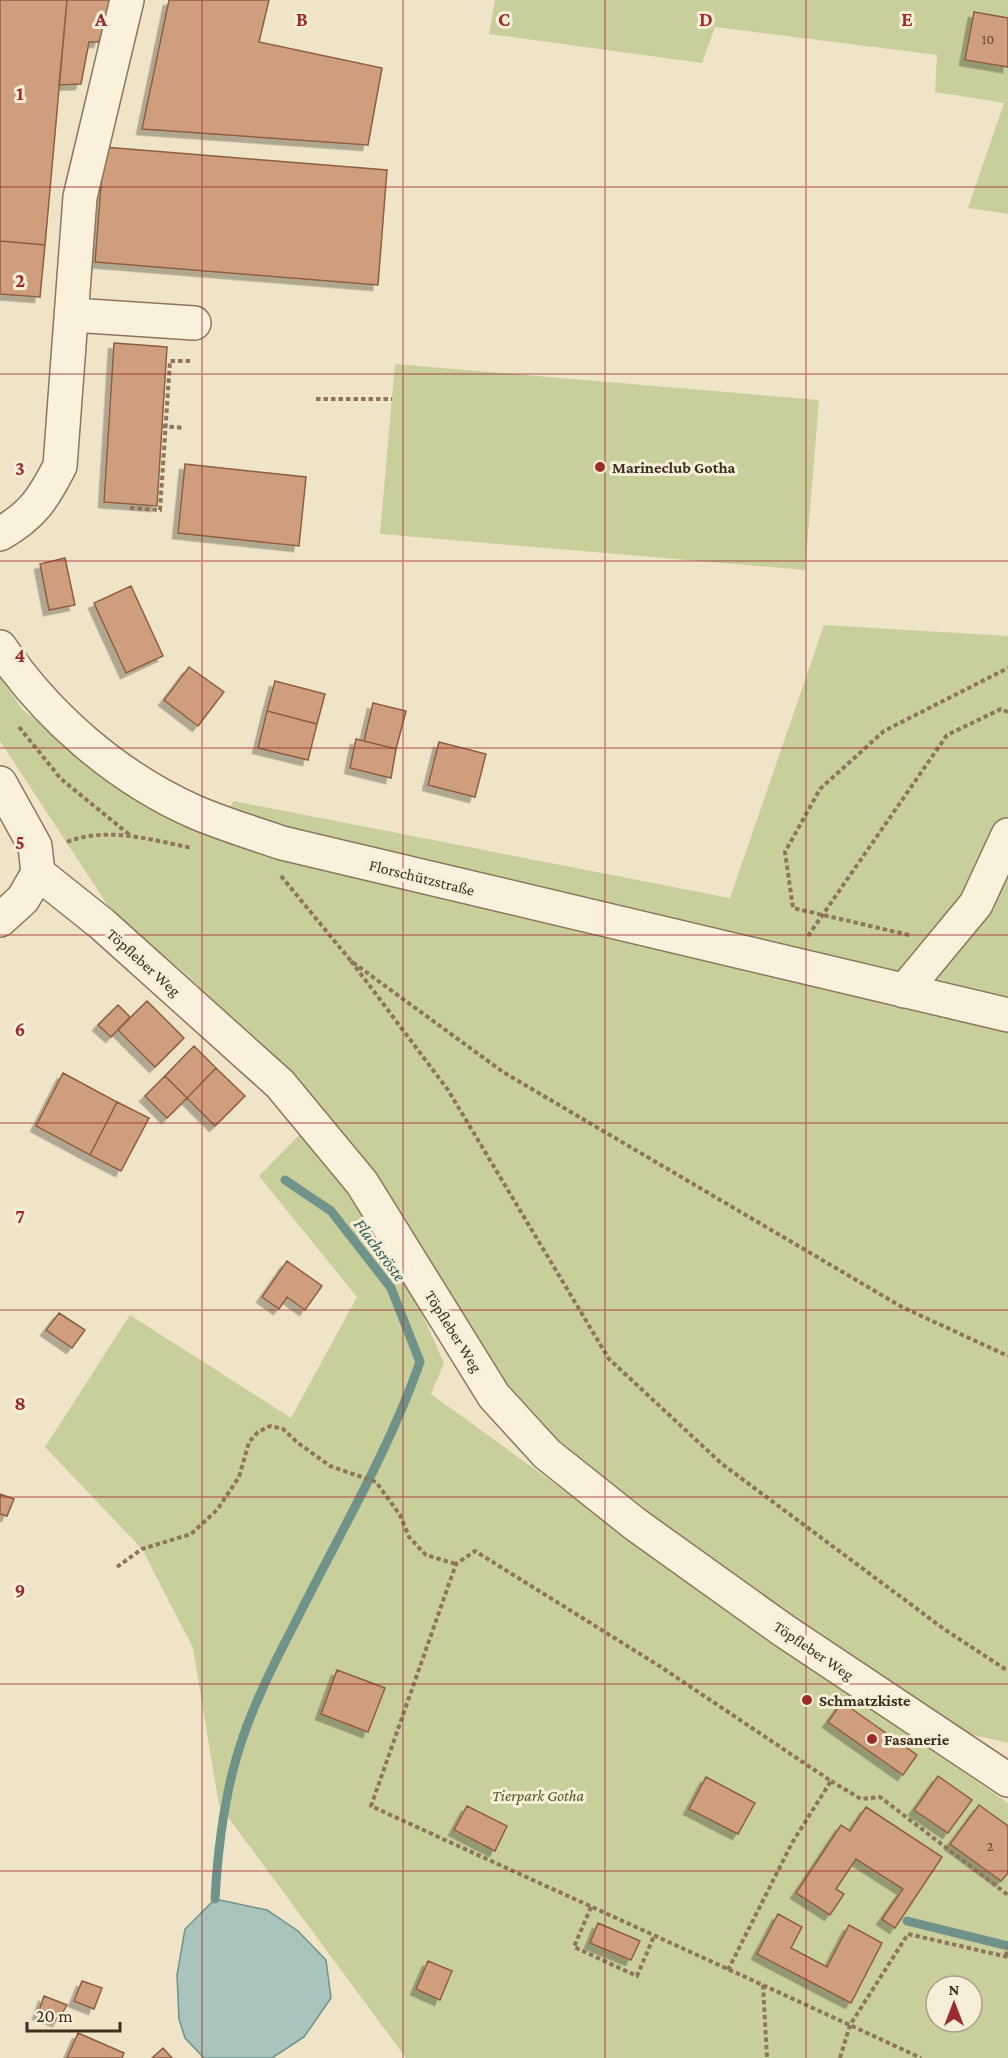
<svg xmlns="http://www.w3.org/2000/svg" width="1008" height="2058" viewBox="0 0 1008 2058" font-family="'Crimson Pro',serif">
<style>
.green{fill:#c9cf9b;fill-rule:evenodd}
.water{fill:#a9c4bc;stroke:#6f938a;stroke-width:1.5}
.lines{fill:none;stroke-linecap:round;stroke-linejoin:round}
.stream{stroke:#6f938a;stroke-width:9}
.building{fill:#cf9f7d;stroke:#8d5f41;stroke-width:1.5;filter:url(#shadow)}
.minor-casing{stroke:#8d765c;stroke-width:36}
.path{stroke:#8d765c;stroke-width:4;stroke-dasharray:4.5 3;stroke-linecap:butt}
.minor{stroke:#faf1dc;stroke-width:33}
.grid{fill:none;stroke:#9e2a2b;stroke-width:1.5;stroke-opacity:0.55}
.poi-dot{fill:#9e2a2b;stroke:#f7eed8;stroke-width:2}
.labels{text-anchor:middle;stroke-width:6;stroke-linejoin:round;paint-order:stroke}
.number-label{font-size:14px;fill:#624a37}
.poi-label{font-size:16px;font-weight:bold;fill:#3d2e20;stroke:#f7eed8;text-anchor:start}
.street-label{font-size:16px;fill:#3d2e20;stroke:#f7eed8}
.park-label{font-size:16px;font-style:italic;fill:#4d5a26;stroke:#f7eed8}
.water-label{font-size:18px;font-style:italic;fill:#2f5d5a;stroke:#f7eed8}
.grid-label{font-size:20px;text-anchor:middle;font-weight:bold;fill:#9e2a2b;stroke:#f7eed8;stroke-width:6;stroke-linejoin:round;paint-order:stroke}
</style>
<defs>
<filter id="shadow"><feDropShadow dx="-5.5" dy="5.5" stdDeviation="0" flood-color="#0004"/></filter>
</defs>
<rect width="100%" height="100%" fill="#f0e4c8"/>
<path class="green" d="M495,0H1008V214L968,208L1004,103L935,92L937,55L715,27L702,63L489,34Z
M395,364L819,400L805,570L380,534Z
M824,625L1008,636V1743L966,1733L713,1562L590,1475L529,1419L291,1073L189,977L112,912L0,741V677L22,709L110,782L221,833L233,801L730,898Z
M309,1125L391,1244L444,1363L431,1394L774,1642L1008,1803V2058H406L219,1805L193,1648L142,1549L45,1447L130,1315L291,1418L357,1297L259,1176ZM936,1986H972V2022H936Z"/>
<path class="water" d="M215,1899L267,1910L298,1931L326,1960L331,1998L304,2037L272,2058H204L185,2038L179,2019L177,1975L185,1929Z"/>
<g class="lines">
<path class="stream" d="M215,1899C218,1845 225,1788 243,1737C256,1699 275,1661 294,1625C337,1538 388,1453 420,1362L391,1288L331,1211L285,1180
M907,1921L1008,1946"/>
</g>
<path class="building" d="M0,0H67L45,245L0,241Z
M67,0H111L99,42H89L81,84L59,85Z
M169,0H269L259,42L382,68L368,145L142,129Z
M974,12L1008,18V67L965,60Z
M104,147L387,170L378,285L95,262Z
M0,241L45,245L40,297L0,294Z
M114,343L167,347L157,506L104,502Z
M185,464L306,477L299,546L178,533Z
M65,558L75,605L49,610L40,564Z
M131,586L163,656L126,673L94,603Z
M189,667L224,692L198,726L164,700Z
M275,681L325,694L317,724L267,711Z
M373,703L406,711L396,749L364,741Z
M267,711L317,724L308,760L258,748Z
M356,739L396,749L391,778L350,768Z
M439,742L486,754L475,797L428,785Z
M147,1001L184,1038L155,1067L118,1030Z
M118,1005L130,1017L111,1037L98,1025Z
M194,1046L216,1068L187,1098L165,1076Z
M216,1068L245,1096L215,1126L187,1098Z
M63,1073L117,1102L90,1155L36,1126Z
M165,1076L187,1098L167,1118L145,1096Z
M117,1102L149,1118L121,1171L90,1155Z
M287,1261L322,1286L305,1310L287,1297L279,1309L262,1297Z
M59,1313L85,1330L72,1348L46,1330Z
M0,1494L14,1499L7,1516L0,1514Z
M337,1670L385,1688L368,1732L321,1714Z
M842,1702L917,1755L903,1775L828,1722Z
M938,1776L972,1800L948,1833L914,1810Z
M706,1777L755,1803L738,1834L689,1809Z
M979,1805L1008,1826V1873L1001,1881L950,1844Z
M467,1806L507,1826L495,1851L454,1830Z
M866,1807L942,1857L895,1928L882,1919L903,1889L856,1859L836,1889L844,1894L830,1915L796,1893L841,1825L850,1831Z
M778,1914L802,1927L791,1948L827,1967L849,1925L882,1943L851,2003L757,1954Z
M598,1923L640,1941L631,1960L590,1943Z
M428,1961L452,1971L440,2000L416,1989Z
M82,1981L102,1988L94,2009L74,2001Z
M44,1996L67,2005L58,2021L38,2014Z
M78,2033L124,2053L122,2058H67Z
M163,2048L172,2058H152Z"/>
<g class="lines">
<g class="minor-casing">
<path id="minor" d="M73,315L194,323
M0,534C33,515 43,499 60,466L80,197L127,0
M0,647C47,717 118,778 195,812C223,824 253,833 282,843L1008,1015
M0,783L35,846L38,873L102,924L280,1084L362,1183L494,1396L547,1454L635,1524L783,1630L1008,1780
M0,920L23,899L38,873
M904,991L976,904L1008,835"/>
</g>
<path class="path" d="M316,399H392
M162,426L184,428
M130,508L160,510L170,361H190
M19,727L61,779L131,836
M67,842C107,826 152,840 192,848
M281,876L351,961L503,1072L902,1307L1008,1356
M909,935L793,908L785,852L820,789L884,731L1008,668
M808,936L947,735L1001,709L1008,712
M351,961L448,1090L609,1359L722,1464L944,1629L1008,1671
M117,1567L142,1549L191,1534L217,1510L239,1477L249,1442L258,1432L270,1426L283,1429L298,1443L330,1466L376,1482L400,1515L409,1537L426,1555L456,1564
M831,1781L861,1799L880,1797L1008,1895
M591,1907L574,1947L637,1976L654,1936
M1006,1956L1008,1946
M728,1970L792,1843L831,1781L661,1667L475,1551L456,1564L371,1806C554,1890 738,1973 921,2058
M763,1985L767,2058
M840,2058L850,2025L908,1934L1008,1957"/>
<use href="#minor" class="minor"/>
</g>
<path class="grid" d="M202,0V2058M403,0V2058M605,0V2058M806,0V2058M0,187H1008M0,374H1008M0,561H1008M0,748H1008M0,935H1008M0,1123H1008M0,1310H1008M0,1497H1008M0,1684H1008M0,1871H1008"/>
<g class="poi-dot">
<circle cx="600" cy="467" r="6"/>
<circle cx="807" cy="1700" r="6"/>
<circle cx="872" cy="1739" r="6"/>
</g>
<g class="labels">
<g class="number-label">
<text x="988" y="44">10</text>
<text x="990" y="1851">2</text>
</g>
<g class="poi-label">
<text x="612" y="473">Marineclub Gotha</text>
<text x="819" y="1706">Schmatzkiste</text>
<text x="884" y="1745">Fasanerie</text>
</g>
<g class="street-label">
<text transform="translate(422 877) rotate(14)" y="6">Florschützstraße</text>
<text transform="translate(144 962) rotate(42)" y="6">Töpfleber Weg</text>
<text transform="translate(454 1331) rotate(58)" y="6">Töpfleber Weg</text>
<text transform="translate(814 1650) rotate(34)" y="6">Töpfleber Weg</text>
</g>
<g class="park-label">
<text x="538" y="1801">Tierpark Gotha</text>
</g>
<g class="water-label">
<text transform="translate(380 1250) rotate(53)" y="6">Flachsröste</text>
</g>
</g>
<g class="grid-label">
<text x="101" y="26">A</text>
<text x="302" y="26">B</text>
<text x="504" y="26">C</text>
<text x="706" y="26">D</text>
<text x="907" y="26">E</text>
<text x="20" y="100">1</text>
<text x="20" y="287">2</text>
<text x="20" y="475">3</text>
<text x="20" y="662">4</text>
<text x="20" y="849">5</text>
<text x="20" y="1036">6</text>
<text x="20" y="1223">7</text>
<text x="20" y="1410">8</text>
<text x="20" y="1597">9</text>
</g>
<g transform="translate(954 2004)"><circle r="28" fill="#f7eed8" stroke="#ada18e" stroke-width="1.5"/>
<path d="M0-4.5L10 22L0 15L-10 22Z" fill="#9e2a2b"/>
<text y="-9" font-size="16" font-weight="bold" text-anchor="middle" fill="#3d2e20">N</text>
</g>
<path d="M27 2022v9h93v-9" fill="none" stroke="#3d2e20" stroke-width="3"/>
<text x="36" y="2022" font-size="18" fill="#3d2e20" stroke="#f7eed8" stroke-width="4.5" paint-order="stroke">20 m</text>
</svg>
